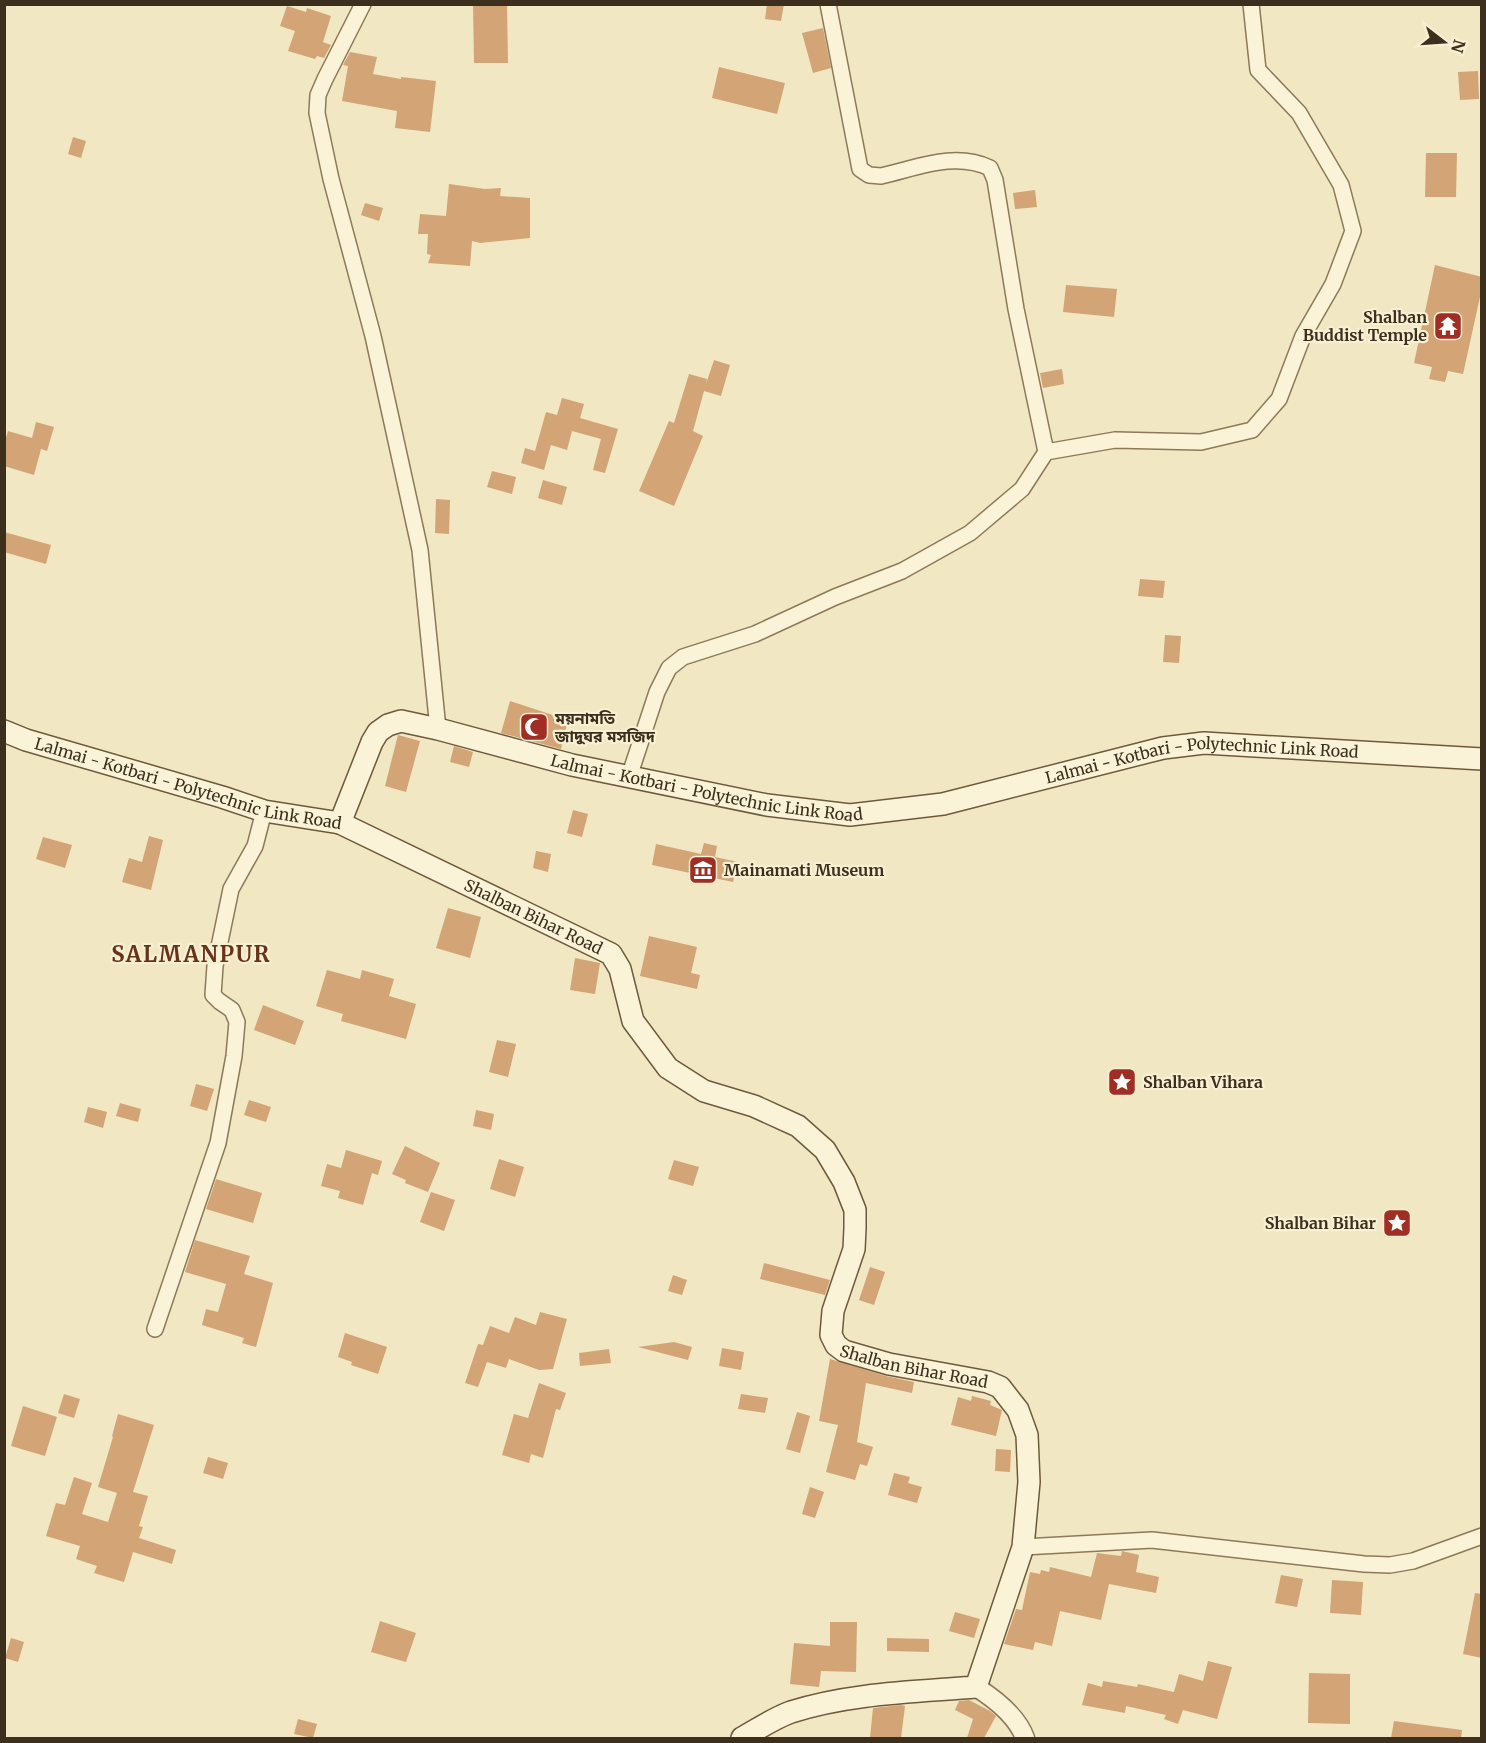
<svg xmlns="http://www.w3.org/2000/svg" width="1486" height="1743" viewBox="0 0 1486 1743" font-family="Merriweather,'Noto Sans Bengali',serif">
<style>
.building{fill:#d2a476}
.lines{fill:none;stroke-linecap:round;stroke-linejoin:round}
.minor-casing{stroke:#8d7958;stroke-width:18}
.tertiary-casing{stroke:#8d7958;stroke-width:21}
.secondary-casing{stroke:#6f593b;stroke-width:24}
.minor{stroke:#fbf3d7;stroke-width:15}
.tertiary{stroke:#fbf3d7;stroke-width:18}
.secondary{stroke:#fbf3d7;stroke-width:21}
.labels{text-anchor:middle;stroke-width:4.5;stroke-linejoin:round;paint-order:stroke}
.poi-label{font-size:16px;font-weight:bold;fill:#3c2f1d;stroke:#f8f0d3;text-anchor:start}
.street-label{font-size:16px;fill:#3c2f1d;stroke:#f8f0d3}
.district-label{font-size:22px;font-weight:bold;letter-spacing:1.5px;fill:#6b321a;stroke:#f8f0d3}
</style>
<rect width="100%" height="100%" fill="#f1e7c3"/>
<path class="building" d="M473,4H507L508,63H474Z
M767,4H784L781,21L765,19Z
M287,6L306,12L307,8L331,16L323,42L331,45L324,58L317,56L315,59L288,51L295,31L280,26Z
M823,28L831,68L813,73L802,33Z
M350,52L377,57L373,74L401,79V77L436,81L430,132L395,128L397,111L342,101L348,66L343,65Z
M719,67L785,83L777,114L712,98Z
M1478,71L1479,99L1460,100L1458,72Z
M73,137L86,141L81,158L68,154Z
M1426,153H1457L1456,197H1425Z
M449,184L485,189L501,188L500,196L530,198V238L480,243L472,241L470,266L428,263L431,255L427,254L428,234H418L420,214L446,216Z
M1035,190L1037,207L1015,209L1013,193Z
M365,203L383,208L379,221L361,215Z
M1435,265L1482,277V288L1463,374L1448,371L1445,382L1429,379L1432,367L1414,363Z
M1066,285L1117,289L1114,317L1063,312Z
M714,360L730,365L721,396L704,391L693,431L703,436L674,506L639,491L669,421L674,423L689,374L707,379L706,384Z
M1062,369L1064,384L1043,388L1040,373Z
M562,398L584,404L580,418L618,429L605,473L593,470L601,439L572,431L567,450L551,445L544,470L521,463L525,448L535,451L546,412L557,415Z
M36,422L54,427L47,451L41,449L34,475L4,466V444L8,431L32,438Z
M492,471L516,477L512,494L487,487Z
M543,480L567,487L562,505L538,498Z
M436,499L450,500L449,534L435,533Z
M4,532L51,545L46,564L4,552Z
M1140,579L1165,581L1163,598L1138,596Z
M1165,635L1181,636L1179,663L1163,662Z
M510,701L568,720L561,749L501,733Z
M398,735L420,741L406,792L385,786Z
M454,746L473,752L469,767L450,762Z
M573,810L588,814L582,837L567,833Z
M149,836L163,840L151,890L122,882L129,858L142,862Z
M43,837L72,845L65,868L36,859Z
M704,843L717,846L715,857L738,862L733,882L652,865L656,844L701,854Z
M536,851L551,854L548,872L533,868Z
M448,908L481,917L470,958L436,948Z
M649,936L697,947L691,973L700,975L697,989L640,976Z
M575,958L600,963L595,994L570,990Z
M327,970L360,979L362,970L394,979L389,996L416,1004L406,1039L341,1021L343,1014L316,1006Z
M263,1005L304,1021L295,1045L254,1030Z
M497,1040L516,1044L508,1077L489,1072Z
M196,1084L214,1089L207,1111L190,1106Z
M249,1100L271,1107L266,1122L244,1115Z
M120,1103L141,1109L138,1122L116,1116Z
M88,1107L107,1112L103,1128L84,1122Z
M476,1110L494,1114L491,1130L473,1126Z
M405,1146L440,1163L428,1192L405,1183L406,1180L392,1174Z
M346,1150L382,1161L378,1175L372,1173L363,1205L338,1198L340,1191L321,1186L327,1164L341,1168Z
M499,1159L524,1167L515,1197L490,1189Z
M674,1160L699,1167L693,1186L668,1179Z
M216,1179L262,1193L253,1223L206,1209Z
M431,1192L455,1200L444,1231L420,1222Z
M195,1240L250,1256L244,1274L273,1283L256,1347L242,1343L244,1338L202,1325L206,1309L218,1312L226,1284L185,1272Z
M764,1263L830,1280L825,1295L760,1279Z
M870,1267L885,1272L874,1305L859,1300Z
M673,1275L687,1280L682,1295L668,1291Z
M540,1312L567,1319L553,1369L539,1370L509,1359L506,1368L487,1362L478,1387L465,1383L478,1344L483,1345L490,1326L509,1333L515,1317L536,1325Z
M345,1333L387,1347L378,1374L351,1365L352,1362L338,1357Z
M674,1342L692,1347L688,1360L638,1347Z
M722,1348L744,1352L741,1370L719,1366Z
M609,1349L611,1363L580,1366L579,1353Z
M830,1359L886,1376L914,1382L912,1393L866,1383L857,1442L873,1447L867,1466L860,1464L855,1480L826,1472L838,1425L819,1421Z
M539,1383L566,1393L560,1410L556,1409L543,1458L531,1454L529,1463L502,1455L514,1414L528,1418Z
M64,1394L80,1399L74,1418L58,1413Z
M741,1394L768,1398L765,1413L738,1409Z
M972,1396L991,1401L990,1405L1002,1410L996,1436L951,1425L958,1397L971,1401Z
M23,1406L57,1417L45,1456L11,1446Z
M797,1412L810,1416L800,1453L786,1449Z
M118,1414L154,1425L133,1492L148,1496L139,1526L143,1527L139,1538L176,1550L172,1564L133,1552L124,1582L94,1573L97,1566L76,1559L80,1546L46,1536L56,1503L65,1505L74,1477L92,1483L82,1514L108,1522L117,1493L98,1487L113,1437L112,1436Z
M996,1449L1011,1450L1010,1472L995,1471Z
M208,1457L228,1463L223,1479L203,1473Z
M894,1473L910,1477L908,1483L922,1487L917,1503L888,1495Z
M810,1487L824,1492L815,1518L802,1514Z
M1122,1551L1139,1555L1136,1572L1159,1577L1156,1593L1109,1584L1101,1620L1060,1611L1052,1646L1035,1642L1033,1650L1004,1644L1016,1609L1022,1610L1030,1572L1040,1574L1041,1570L1049,1572L1050,1567L1091,1577L1097,1553L1121,1556Z
M1281,1575L1303,1579L1297,1607L1275,1603Z
M1332,1580L1363,1582L1361,1615L1330,1613Z
M1475,1593L1482,1594V1658L1463,1654Z
M955,1612L980,1619L974,1638L949,1631Z
M380,1621L416,1633L406,1662L371,1652Z
M830,1622H857L856,1672L821,1671L819,1687L790,1684L794,1643L830,1646Z
M11,1638L24,1642L18,1662L5,1658Z
M887,1638L929,1639V1652L887,1651Z
M1208,1661L1232,1667L1217,1719L1183,1710L1178,1724L1164,1719L1166,1715L1126,1706L1125,1713L1082,1705L1088,1683L1102,1687L1103,1681L1137,1687L1138,1684L1174,1692L1179,1674L1203,1681Z
M1309,1673L1350,1674V1724L1308,1723Z
M969,1700L990,1711L996,1716L984,1738H967L973,1719L955,1710L959,1701Z
M901,1705L905,1706L901,1738H870L873,1708Z
M298,1719L317,1724L313,1738L294,1734Z
M1394,1721L1462,1730L1461,1738H1391Z"/>
<g class="lines">
<g class="minor-casing">
<path id="minor" d="M363,4L325,79L318,95L317,113L331,179L373,336L420,550L438,729
M1046,452L1115,440L1201,442L1252,430L1279,399L1303,336L1333,284L1353,231L1341,185L1299,113L1258,70L1251,4
M629,777L657,692L669,668L683,657L755,634L835,597L902,571L970,533L1022,489L1046,452L1016,309L995,180L990,168C955,151 917,168 881,176L869,175L860,169L828,4
M155,1329L218,1143L234,1056L237,1022L232,1010L219,1001L213,995L215,966L231,889L255,846L264,811
M1023,1547L1152,1540L1364,1564L1390,1565L1413,1561L1482,1536"/>
</g>
<g class="tertiary-casing">
<path id="tertiary" d="M976,1687C995,1699 1017,1716 1025,1738"/>
</g>
<g class="secondary-casing">
<g id="secondary">
<path id="s1" d="M4,731L26,740L222,797L264,811L340,823L611,954L620,969L633,1021L668,1068L704,1091L754,1106L798,1126L825,1150L844,1182L855,1210V1228L854,1249L833,1311L831,1335L836,1345L844,1351L889,1364L988,1382L1000,1387L1018,1410L1027,1435L1029,1482L1023,1547L976,1687C915,1692 850,1693 791,1712C774,1718 758,1729 742,1738"/>
<path id="s2" d="M340,823L372,742L378,732L388,725L401,721L438,729L572,765L767,805L850,815L943,804L1163,748L1204,743L1482,759"/>
</g>
</g>
<use href="#minor" class="minor"/>
<use href="#tertiary" class="tertiary"/>
<use href="#secondary" class="secondary"/>
</g>
<defs>
<g id="temple-square" transform="scale(1.5)"><rect x="-9" y="-9" width="18" height="18" rx="4" fill="#a02e24" stroke="#f8f0d3"/><path d="M0-6L5-2H3V0L6.5 2.5H4V6H1.5V3h-3V6H-4V2.5H-6.5L-3 0V-2H-5Z" fill="#fff"/></g>
<g id="mosque-square" transform="scale(1.5)"><rect x="-9" y="-9" width="18" height="18" rx="4" fill="#a02e24" stroke="#f8f0d3"/><path d="M3.5-4.9A6 6 0 1 0 3.5 4.9A5 5 0 1 1 3.5-4.9Z" fill="#fff"/></g>
<g id="museum-square" transform="scale(1.5)"><rect x="-9" y="-9" width="18" height="18" rx="4" fill="#a02e24" stroke="#f8f0d3"/><path d="M0-6L6-3V-2H-6V-3ZM-5-1h2V3h-2ZM-1-1h2V3h-2ZM3-1h2V3H3ZM-6 4H6V6H-6Z" fill="#fff"/></g>
<g id="sight-square" transform="scale(1.5)"><rect x="-9" y="-9" width="18" height="18" rx="4" fill="#a02e24" stroke="#f8f0d3"/><path d="M0-6L1.8-2.2L6-1.7L2.9 1.2L3.7 5.4L0 3.3L-3.7 5.4L-2.9 1.2L-6-1.7L-1.8-2.2Z" fill="#fff"/></g>
</defs>
<g fill-rule="evenodd">
<use href="#temple-square" x="1448" y="326"/>
<use href="#mosque-square" x="534" y="727"/>
<use href="#museum-square" x="703" y="870"/>
<use href="#sight-square" x="1122" y="1082"/>
<use href="#sight-square" x="1397" y="1223"/>
</g>
<g class="labels">
<g class="poi-label">
<text x="1427" y="323" text-anchor="end">Shalban<tspan x="1427" dy="18">Buddist Temple</tspan></text>
<text x="555" y="724">ময়নামতি<tspan x="555" dy="18">জাদুঘর মসজিদ</tspan></text>
<text x="724" y="876">Mainamati Museum</text>
<text x="1143" y="1088">Shalban Vihara</text>
<text x="1376" y="1229" text-anchor="end">Shalban Bihar</text>
</g>
<g class="street-label">
<text dy="6" stroke="none"><textPath href="#s2" startOffset="942">Lalmai - Kotbari - Polytechnic Link Road</textPath></text>
<text dy="6" stroke="none"><textPath href="#s1" startOffset="192">Lalmai - Kotbari - Polytechnic Link Road</textPath></text>
<text dy="6" stroke="none"><textPath href="#s2" startOffset="438">Lalmai - Kotbari - Polytechnic Link Road</textPath></text>
<text dy="6" stroke="none"><textPath href="#s1" startOffset="564">Shalban Bihar Road</textPath></text>
<text dy="6" stroke="none"><textPath href="#s1" startOffset="1248">Shalban Bihar Road</textPath></text>
</g>
<g class="district-label">
<text x="191" y="962">SALMANPUR</text>
</g>
</g>
<rect width="1486" height="1743" fill="none" stroke="#3c2f1d" stroke-width="12"/>
<g transform="translate(1444 42) rotate(107)" stroke="#f8f0d3" stroke-width="4.5" paint-order="stroke">
<path d="M0-4.5L10 22L0 15L-10 22Z" fill="#3c2f1d"/>
<text y="-9" font-size="16" font-weight="bold" text-anchor="middle" fill="#3c2f1d">N</text>
</g>
</svg>
